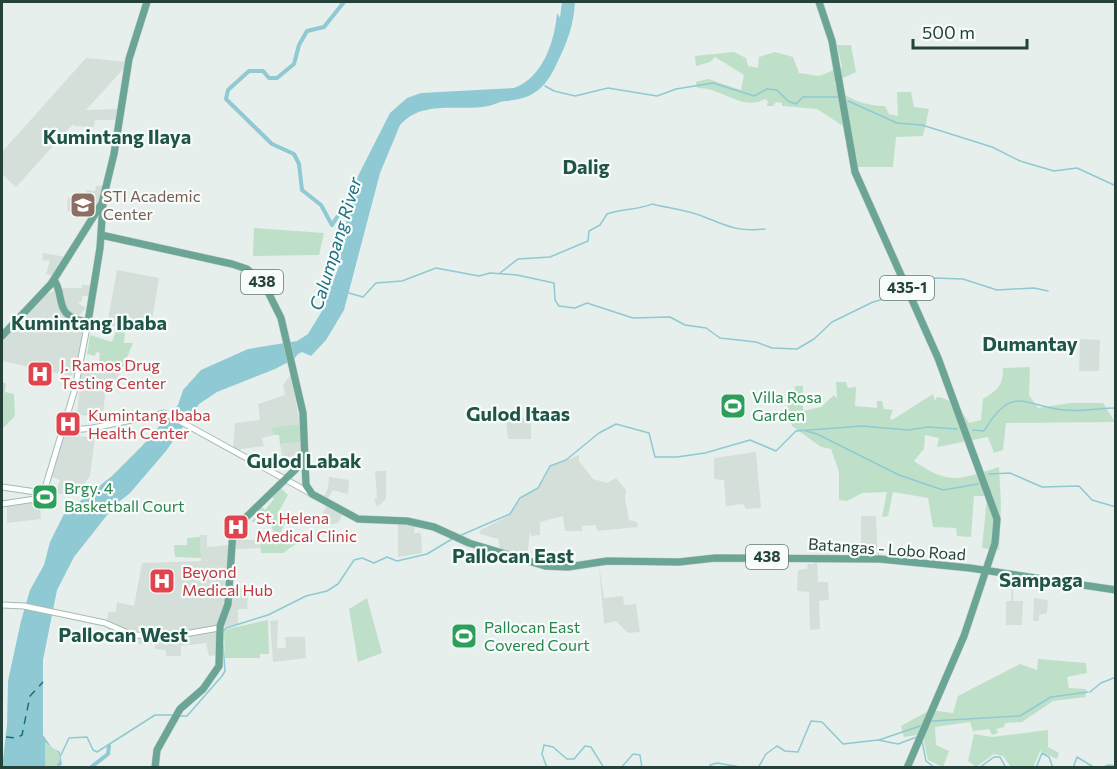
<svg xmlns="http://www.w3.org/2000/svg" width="1117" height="769" viewBox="0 0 1117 769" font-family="Commissioner,sans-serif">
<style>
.built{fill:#d4dfda}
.green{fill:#bfe0c8}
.water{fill:#8ec9d4}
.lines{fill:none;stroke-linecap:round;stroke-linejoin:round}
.stream{stroke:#8ec9d4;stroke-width:1.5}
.river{stroke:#8ec9d4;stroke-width:4}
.ferry{stroke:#1c6f80;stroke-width:1.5;stroke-dasharray:8 6;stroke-linecap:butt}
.secondary-casing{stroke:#a4bbb3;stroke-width:7}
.primary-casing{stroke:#c2cac8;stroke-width:8}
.secondary{stroke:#fff;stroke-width:5}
.primary{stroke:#6aa596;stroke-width:7}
.labels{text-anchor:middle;stroke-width:4.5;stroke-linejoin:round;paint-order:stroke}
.shield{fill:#f7fbf9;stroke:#637a73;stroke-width:1.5}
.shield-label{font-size:15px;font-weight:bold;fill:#24423a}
.education-label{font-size:16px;fill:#785e54;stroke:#f7fbf9;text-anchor:start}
.health-label{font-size:16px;fill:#be3a42;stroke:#f7fbf9;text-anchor:start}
.leisure-label{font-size:16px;fill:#27864d;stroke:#f7fbf9;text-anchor:start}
.street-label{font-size:16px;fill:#24423a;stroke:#f7fbf9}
.water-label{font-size:18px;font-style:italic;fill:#1c6f80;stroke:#f7fbf9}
.quarter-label{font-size:20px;font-weight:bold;fill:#1f5548;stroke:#f7fbf9}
</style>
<rect width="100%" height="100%" fill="#e6efeb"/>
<path class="built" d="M86,58L127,62L126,66L86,110L119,109L118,120H95L94,127L74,126L73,124L16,187L2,174V152Z
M96,186H105L93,214H90V207L67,211L68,198L86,199V190L95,191Z
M43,253L66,257L54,276L46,274L50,261L42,260Z
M117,270L159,278L150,332L107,325Z
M82,285H92L90,296H82V301L78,303L86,308L76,318L63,305L60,288H82Z
M57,289L60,309L71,321L85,325L78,373L70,376L2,361V340L44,296Z
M1080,339L1100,340L1099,371H1079Z
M86,365L121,371L114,384L106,382L103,417L80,415L77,412L82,367Z
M291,374L300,425L273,428L274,435L262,438L264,446L241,449L239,453L233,450L235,423L260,420L258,404L285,395L283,385Z
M531,417V439H508L506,421Z
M64,436L95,437L90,476L76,494H55L60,480L50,476Z
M300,442L301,452L283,460L280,444Z
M756,452L761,508L746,509L743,504L726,506L724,480L714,479V458Z
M579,455V461L593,479L607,483L616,478L626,490L625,499L629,520L637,522L638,527L597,531L596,525L582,526V531H565L563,516L540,522V535L531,536L530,531L527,559L500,549L498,539L480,534L479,531L510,515L522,497L538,489L550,467Z
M375,471H386V499L377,507L374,499L377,498Z
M329,477L349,480L348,494L333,490L327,500L323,498L328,488Z
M40,499L41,519L7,523V504Z
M327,505L343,514L338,523L316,527Z
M861,516H876L877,542L880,558L878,557L877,550L861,549Z
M398,523L415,524L414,533H421L422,553L398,557Z
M230,533H239L240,540H260L261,548L233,549L232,586L240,587L248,594L247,609H238V624L221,628L217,655L209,656L206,643L181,646V656H166V650L155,649V644H138V639L120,640V643L114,644L112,633L103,624L107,621L108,612H116L117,602L134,606L142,563L201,561L200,535H207V547L229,545Z
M815,559H817L818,582H828L829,600L819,601L820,629L810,630L809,592L797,591L798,570L807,569L808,564H814Z
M599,565L604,598L623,596L624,605L636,604L640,632L628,633L616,621L604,624Z
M1012,577L1014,578L1013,601H1023L1022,625H1006V601H1011Z
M1034,598L1048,600L1047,613L1039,615V621H1033Z
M278,620L277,648H286L285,637H305L306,658L273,662L270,621Z"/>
<path class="green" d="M837,45H851L856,72L834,82C841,99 868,106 885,106L889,114L898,116L897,92H911L914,107L929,109L923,136L896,137L893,167H856L843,126L817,109L782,106V103L776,102L773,106H767L768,101L765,99C742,112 722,87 697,88L696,82L708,79L741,90L744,75L715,57L710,62L696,66L695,56L734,52L746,58L748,66L758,68L759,57L775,52L793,57L799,73L819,76L842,67Z
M254,228L324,233L319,255L253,256Z
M117,329L125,330L124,343H133L123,367L99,362L100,353L96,352L95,356L87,354L90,335L112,342Z
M1030,367L1029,395L1038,408L1070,403H1103L1115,422L1006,423L1003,450L994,453L988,437L937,447L939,438L925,435L924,449L914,461C949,486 960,479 999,467L1001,505L999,550L982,548L987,496H974L971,537L957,536L956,528L933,527L928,498L893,492L888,516L882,517L887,492L862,493L847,501L839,500V472L831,449L821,447L792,426L787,404L794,395L795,386H803V411L821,407L834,395L837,398L836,382H846L848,388L856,387L855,406L877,408V401H882L884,409L893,410L890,418L892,420L933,394L935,401L937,397C950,398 962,410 969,423L981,420L983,399C998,390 1003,385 1003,368Z
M2,383H6L5,392L14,394L15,416L2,429Z
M291,425H300V442L280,444L279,435H274L272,428Z
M279,486L288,495L279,511L289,516L279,535L300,541L283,553H261L260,540L276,539L270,522H251L256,516L252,511L259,504L265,510L274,499L269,494Z
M200,537L201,558L175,557L174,545H187V538Z
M367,598L382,653L358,662L349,609Z
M268,620L269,654H260V658H225L224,632L227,629Z
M1038,659L1086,663L1087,673L1067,677L1069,688L1086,689V697L1053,701L1022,722L1005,723L1004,727L996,729L998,733L992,735L989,729L973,731L970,722L935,727L936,745L949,751L943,767L928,760L923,737L917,735L904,737L901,726L930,710L953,713L958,696L1020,664L1037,670Z
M1048,730V747L1059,753L1057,759L1040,751L1033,768L1011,767L1003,756L994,754L976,767L968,761L974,734L992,737Z
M45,742L59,753L60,760L56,767L45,768Z"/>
<path class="water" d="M562,2H575C574,24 567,43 557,63C546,88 533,99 506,101C500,101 494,105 488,106C459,112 423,99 400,125L380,173L344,310L326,340L311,356L302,352L298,354L294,359L275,369L217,392L199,404L166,451L130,493L115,505L74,557L57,590L43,660V735L52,748L60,752L62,765L56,767L60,760L59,753L45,742V767L2,768L7,725L8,681L21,621L30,590L44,565L50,542L64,514L112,476L142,446L178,405L183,390L201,370L248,349L297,341L308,334L322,311L339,266L347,218L358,176L390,113L407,98L421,93L514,88C543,78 555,40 557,13L560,18Z"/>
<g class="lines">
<path class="stream" d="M545,86L554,91L575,96L608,88L657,96L676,89L713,83L754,96L767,89L777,90L788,101L796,104L803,97H838
M848,101L897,123L922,125L992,147L1020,161L1054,171L1077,168L1116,186
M500,273L518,259L550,257L588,241L589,231L600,225L607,214C618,210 646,208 652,204C668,208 687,210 702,216C727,226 737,232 765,229
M912,285L934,278L963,279L997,290L1034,288L1048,291
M349,293L363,297L376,283L402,281L436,268L479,276L490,273L517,275L554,283L555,300L559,306L575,308L587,303L633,318L670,317L685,325L706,328L720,338L756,342L772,348L797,349L814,339L832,322L873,302L895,296L903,289
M973,430L984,431C1013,383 1023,406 1064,410C1081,412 1099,408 1116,408
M806,431L817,434L899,475L943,490L978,484
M989,474L1010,473L1042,487L1079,486L1092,500L1116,507
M459,536L510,514L520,498L538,488L550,466L566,460L599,433L616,424L649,433L655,457H677L705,453L750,440L776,451L796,431L862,426L908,430L928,427L957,429
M223,632L226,628L268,615L306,596L327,591L338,584L354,560L362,558L374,563L387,557L397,561L427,554L452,539
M1090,692L1101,683L1116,677
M178,716H187L222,676L225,671L223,645
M932,721L1020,716L1051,697L1088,692
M879,740L920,726
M922,741L926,761L935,768
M61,755L69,738L87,737L93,750L97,752L155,715H174
M547,768L542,754L544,745L553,747L567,759H574L585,746L591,747L604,768
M621,768L633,754L640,755L642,768
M661,768H674
M710,768V765L717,763L746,768
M758,768L766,754L777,746L785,751L798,752L811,721L822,722L843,744L878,740L898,744L917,737
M961,768H977
M979,768L994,757H1000L1006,768
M1036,768L1042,753L1049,757L1053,768
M1073,768L1077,757L1095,768
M1100,768L1109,765L1116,766"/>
<path class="river" d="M344,2L324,27L307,31L299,45L294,64L277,78H269L263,71H249L228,90L226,99L272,144L294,154L299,164L302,190L321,205L332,225L341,211L354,207
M90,768L108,754L109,746"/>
<path class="ferry" d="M6,737L17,738L22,735L30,696L43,682"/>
<g class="secondary-casing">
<path id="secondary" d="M63,431L93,428L165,413L312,494
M2,487L43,493
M2,504L42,498L75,389L88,322
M2,605L24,606L105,623L132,635L173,636L219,628"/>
</g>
<g class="primary-casing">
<path id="primary" d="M819,2L832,41L855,172L938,358L997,519L995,543L964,636L907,768
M101,235L232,264L247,269L264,284L281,318L303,413L306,485L312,494L358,519L407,521L434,527L469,543L545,566L568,567L607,561L679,562L715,558L880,559L970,568L1116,590
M54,280C66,297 52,317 88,322L100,248L103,204
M2,336L51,284L102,203L114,154L129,59L147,2
M155,768L157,750L180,709L203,689L219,666L220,626L228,604L233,530L303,462"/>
</g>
<use href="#secondary" class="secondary"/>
<use href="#primary" class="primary"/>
</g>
<defs>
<g id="university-square" transform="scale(1.35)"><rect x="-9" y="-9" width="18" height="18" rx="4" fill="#8d6e63" stroke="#f7fbf9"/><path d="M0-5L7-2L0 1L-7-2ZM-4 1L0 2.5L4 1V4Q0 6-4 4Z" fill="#fff"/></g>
<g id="hospital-square" transform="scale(1.35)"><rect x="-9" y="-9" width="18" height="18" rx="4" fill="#e0444e" stroke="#f7fbf9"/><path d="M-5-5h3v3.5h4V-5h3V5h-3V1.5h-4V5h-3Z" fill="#fff"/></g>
<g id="stadium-square" transform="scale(1.35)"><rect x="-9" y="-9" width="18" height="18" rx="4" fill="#2e9e5b" stroke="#f7fbf9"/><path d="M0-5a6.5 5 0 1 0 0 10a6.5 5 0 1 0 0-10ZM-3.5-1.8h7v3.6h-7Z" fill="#fff"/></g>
</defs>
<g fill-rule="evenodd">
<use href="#university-square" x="83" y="205"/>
<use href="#hospital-square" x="40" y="374"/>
<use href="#stadium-square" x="733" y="406"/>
<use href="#hospital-square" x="68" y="424"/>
<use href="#stadium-square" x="45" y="497"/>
<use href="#hospital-square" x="236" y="527"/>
<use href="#hospital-square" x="162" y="581"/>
<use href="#stadium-square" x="464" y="636"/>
</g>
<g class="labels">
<g class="shield">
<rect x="241" y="270" width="42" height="24" rx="4.5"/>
<rect x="880" y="276" width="54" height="24" rx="4.5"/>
<rect x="746" y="545" width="42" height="24" rx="4.5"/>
</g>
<g class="shield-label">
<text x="262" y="287">438</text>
<text x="907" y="293">435-1</text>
<text x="767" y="562">438</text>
</g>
<g class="education-label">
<text x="103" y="202">STI Academic<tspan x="103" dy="18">Center</tspan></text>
</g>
<g class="health-label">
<text x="60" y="371">J. Ramos Drug<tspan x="60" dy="18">Testing Center</tspan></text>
<text x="88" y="421">Kumintang Ibaba<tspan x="88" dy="18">Health Center</tspan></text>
<text x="256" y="524">St. Helena<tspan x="256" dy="18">Medical Clinic</tspan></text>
<text x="182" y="578">Beyond<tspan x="182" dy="18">Medical Hub</tspan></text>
</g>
<g class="leisure-label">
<text x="752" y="403">Villa Rosa<tspan x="752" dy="18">Garden</tspan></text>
<text x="64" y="494">Brgy. 4<tspan x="64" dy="18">Basketball Court</tspan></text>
<text x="484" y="633">Pallocan East<tspan x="484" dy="18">Covered Court</tspan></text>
</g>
<g class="street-label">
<text transform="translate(887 549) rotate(4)" y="6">Batangas - Lobo Road</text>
</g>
<g class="water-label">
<text transform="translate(336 244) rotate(-73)" y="6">Calumpang River</text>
</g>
<g class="quarter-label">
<text x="117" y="144">Kumintang Ilaya</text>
<text x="586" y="174">Dalig</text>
<text x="89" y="330">Kumintang Ibaba</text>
<text x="1030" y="351">Dumantay</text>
<text x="518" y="421">Gulod Itaas</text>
<text x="304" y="468">Gulod Labak</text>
<text x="513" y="563">Pallocan East</text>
<text x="1041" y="587">Sampaga</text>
<text x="123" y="642">Pallocan West</text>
</g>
</g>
<rect width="1117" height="769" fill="none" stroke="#24423a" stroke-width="6"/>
<path d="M913 39v9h114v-9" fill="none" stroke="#24423a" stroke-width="3"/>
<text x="922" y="39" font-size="18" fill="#24423a" stroke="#f7fbf9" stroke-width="4.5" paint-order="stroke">500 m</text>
</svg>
